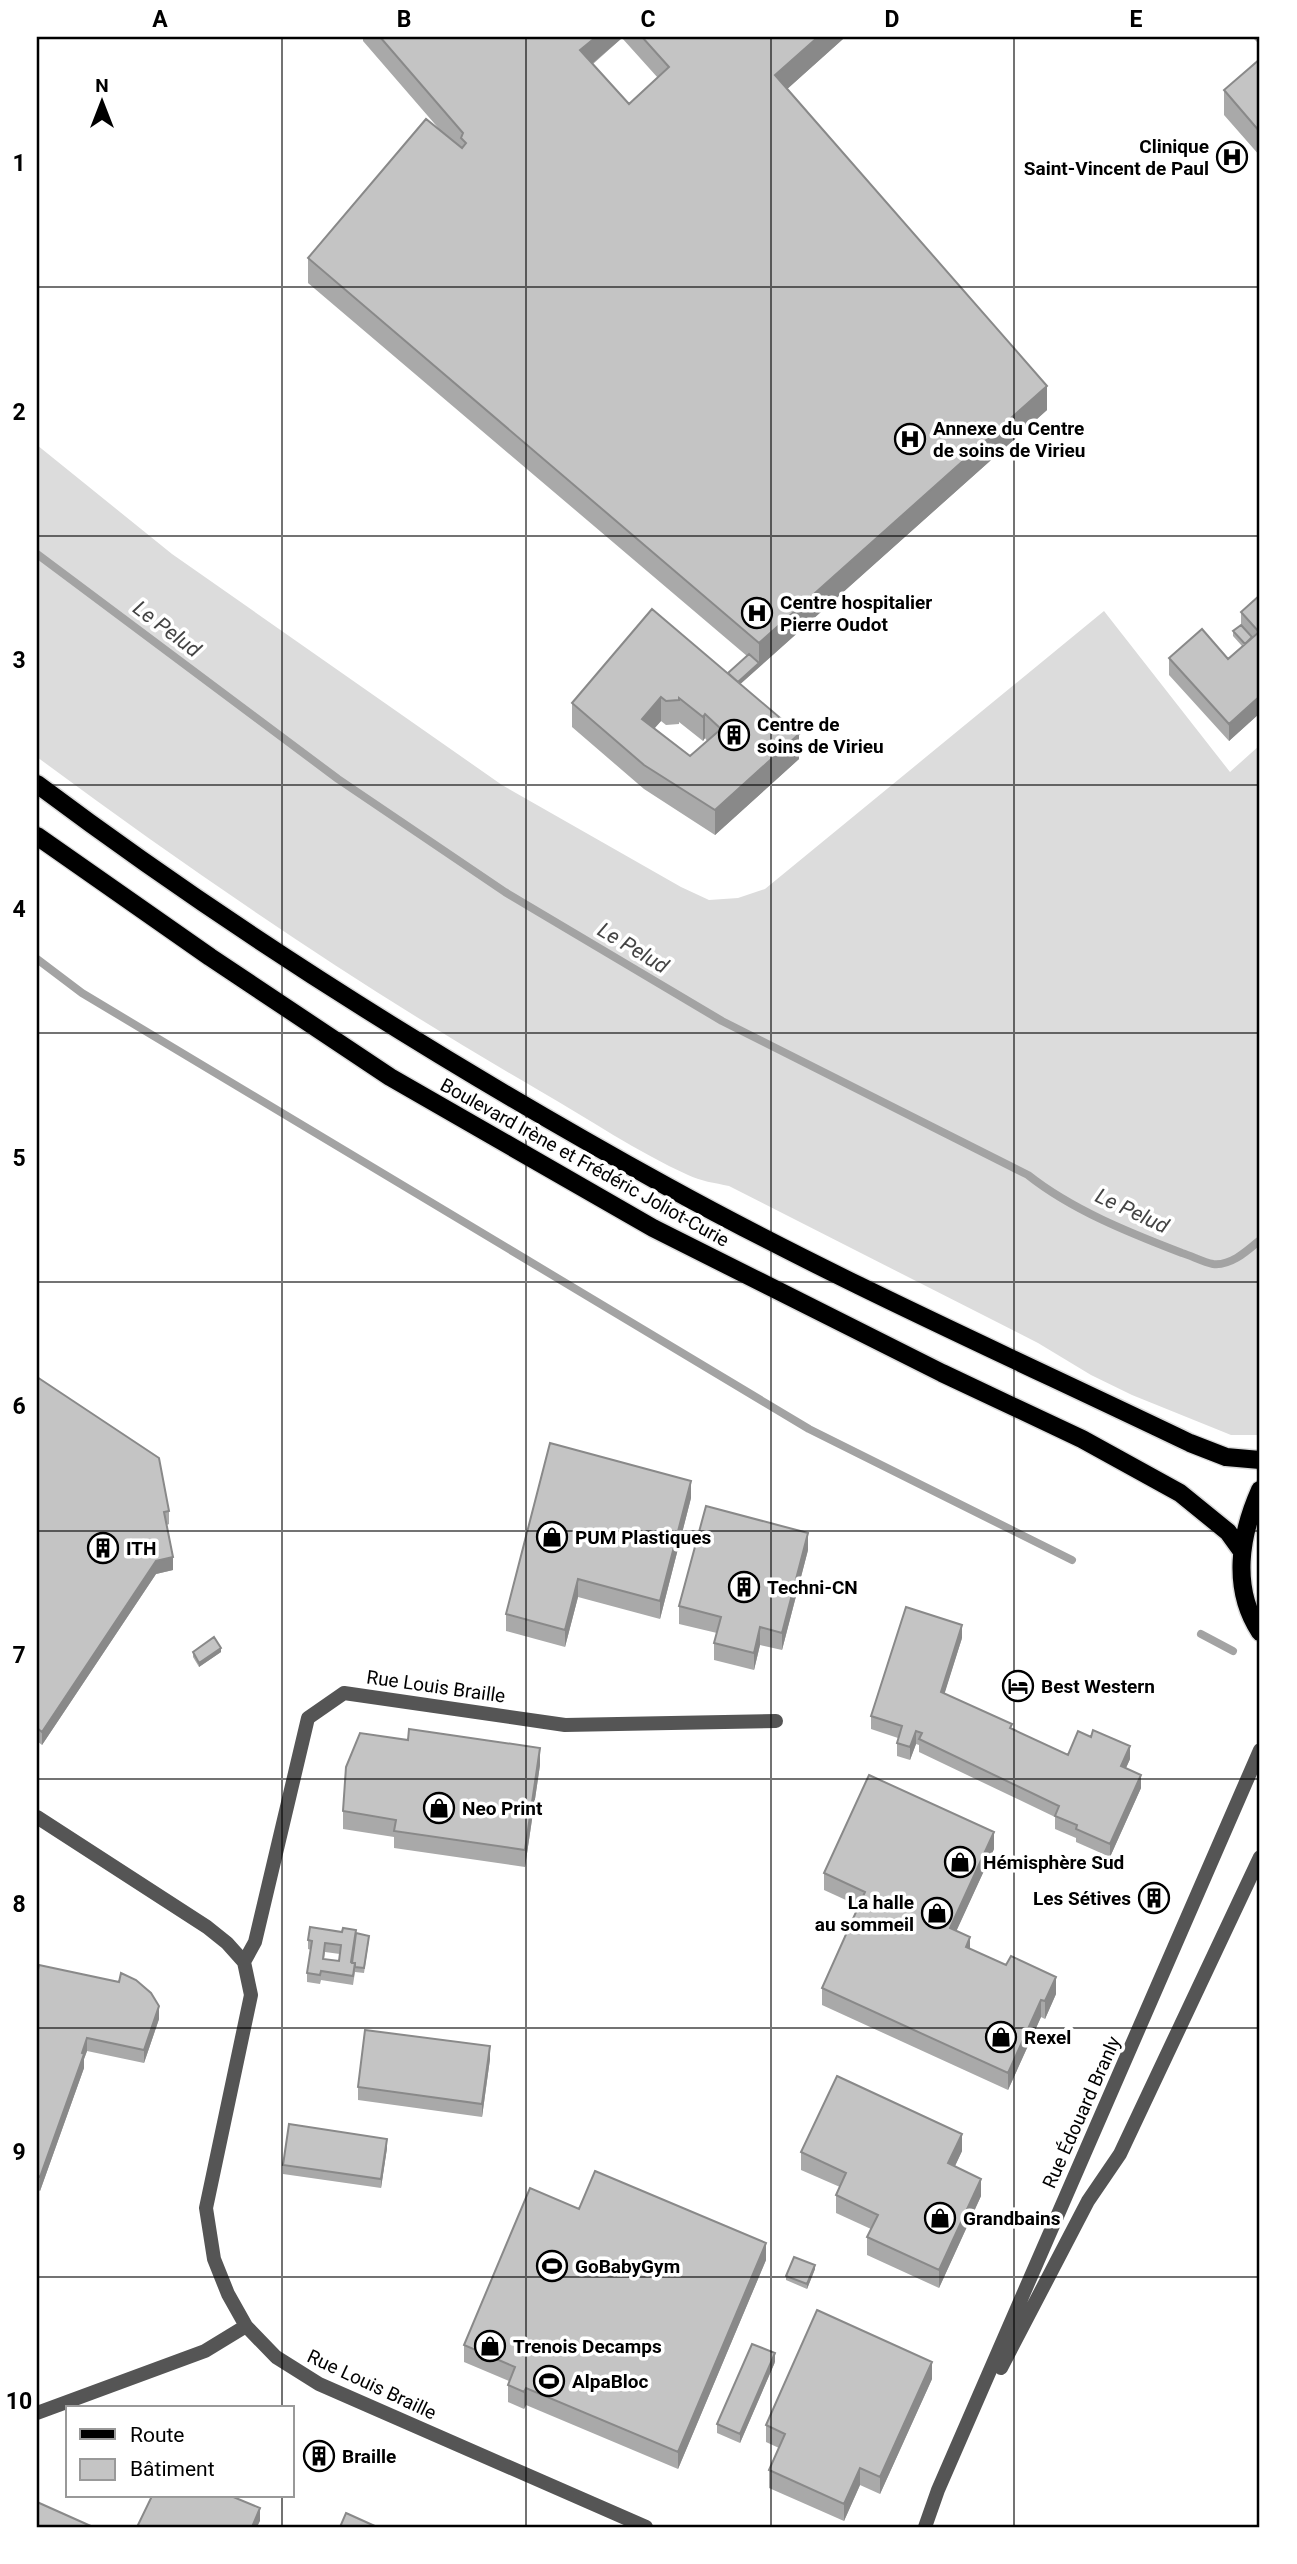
<svg xmlns="http://www.w3.org/2000/svg" width="1297" height="2564" viewBox="0 0 1297 2564" font-family="Roboto,sans-serif">
<style>
.grass{fill:#dcdcdc}
.lines{fill:none;stroke-linecap:round;stroke-linejoin:round}
.stream{stroke:#a3a3a3;stroke-width:8}
.primary-casing{stroke:#dbdbdb;stroke-width:21}
.minor{stroke:#555;stroke-width:14}
.primary{stroke:#000;stroke-width:18}
.wall{fill:#a9a9a9;fill-rule:evenodd}
.shaded-wall{fill:#898989}
.building{fill:#c4c4c4;stroke:#898989;stroke-width:2;fill-rule:evenodd}
.grid{fill:none;stroke:#000;stroke-width:2;stroke-opacity:0.55}
.labels{text-anchor:middle;stroke-width:7;stroke-linejoin:round;paint-order:stroke}
.poi-label{font-size:19px;font-weight:bold;fill:#000;stroke:#fff;text-anchor:start}
.street-label{font-size:19px;fill:#000;stroke:#fff}
.water-label{font-size:21px;font-style:italic;fill:#444;stroke:#fff}
.neatline{fill:none;stroke:#000;stroke-width:2.5}
.grid-label{font-size:23px;text-anchor:middle;font-weight:bold;fill:#000}
</style>
<rect width="100%" height="100%" fill="#fff"/>
<path class="grass" d="M37,445L172,554L502,785L681,887L709,900L738,898L765,889L1104,611L1230,772L1260,745V1435H1231L1132,1395L1091,1375L1038,1343L729,1186C715,1183 700,1181 688,1175C637,1152 589,1119 540,1091C365,990 199,877 37,757Z"/>
<g class="lines">
<path class="stream" d="M37,554L338,779L505,892L722,1021L1028,1175C1072,1210 1130,1233 1182,1253C1192,1256 1203,1262 1213,1264C1231,1266 1247,1251 1260,1240
M37,959L82,993L809,1429L1072,1560
M1201,1634L1233,1651"/>
<g class="primary-casing">
<path id="primary" d="M37,784C236,933 449,1066 668,1187C837,1280 1015,1359 1190,1443L1226,1457L1260,1460
M37,836L210,957L390,1077L653,1228L942,1373L1082,1439L1180,1493L1228,1532L1241,1550
M1260,1490C1240,1535 1231,1588 1260,1632"/>
</g>
<path class="minor" d="M37,1817L207,1927L227,1943L244,1962L251,1995L206,2208L214,2259L228,2294L246,2326L276,2357L319,2384L646,2527
M244,1962L255,1942L308,1718L344,1693L565,1725L776,1721
M1001,2368L1088,2201L1120,2154L1260,1857
M37,2413L205,2351L246,2326
M925,2527L938,2490L1260,1750"/>
<use href="#primary" class="primary"/>
</g>
<path class="wall" d="M363,37H843V39L787,89L1047,410L740,684L799,759L715,835L644,789L572,727V703L728,673L747,656L308,283V258L440,130L363,41ZM622,38L658,78L629,104L593,64ZM661,721L666,725L679,724V722L703,741L705,738L707,741L690,756L654,728Z
M1252,37H1260V45Z
M1260,59V156L1224,115V90Z
M1260,595V713L1229,741L1169,675V658L1228,659L1242,646L1233,636V631L1241,625V612Z
M37,1377L169,1511V1524L167,1525L173,1570L156,1574L42,1745L37,1741Z
M691,1498L660,1619L578,1597L565,1647L506,1631V1614Z
M808,1550L782,1650L760,1645L754,1670L714,1660V1643L717,1633L679,1624V1606Z
M962,1638L944,1694L1012,1729L1068,1755L1130,1759L1126,1768L1141,1788L1110,1857L1076,1842V1838L1055,1829V1817L919,1752V1745L916,1744L910,1760L897,1756V1743L898,1738L871,1729V1716Z
M193,1652H221L199,1667L193,1657Z
M540,1765L525,1867L394,1848V1837L343,1829V1811Z
M994,1849L956,1931L970,1949L1056,1994L1045,2019L1041,2017L1008,2090L822,2005V1988L859,1906L824,1890V1873Z
M1161,1894L1156,1905L1148,1902V1897Z
M356,1934L369,1940L364,1973L355,1972L353,1985L321,1980L320,1984L307,1982V1973L311,1950L308,1949V1940ZM325,1952L340,1954L339,1961L324,1959Z
M37,1974L159,2019L144,2063L87,2051L84,2059V2068L40,2191L37,2189Z
M490,2059L482,2117L358,2100V2087Z
M387,2148L381,2188L283,2174V2165Z
M962,2151L955,2166L981,2196L939,2288L867,2255V2237L871,2229L836,2213V2195L840,2187L801,2170V2152Z
M579,2209L766,2260L678,2469L526,2405L524,2409L508,2402V2385L509,2381L464,2362V2345Z
M815,2269L807,2289L786,2280V2276Z
M775,2362L740,2443L717,2433V2424Z
M932,2379L880,2494L860,2485L844,2521L769,2488V2470L779,2448L766,2442V2425Z
M309,2452L330,2456L326,2464L309,2457Z"/>
<path class="shaded-wall" d="M596,37H622V38L580,74V50Z
M818,37H843V39L775,100V75Z
M1047,386V410L727,696V692L759,663V643Z
M1260,696V713L1229,741V724Z
M661,697V721L642,743V719Z
M705,714V738L703,741V717Z
M799,734V759L715,835V810Z
M691,1481V1498L660,1619V1601Z
M808,1533V1550L782,1650V1633Z
M173,1557V1570L156,1574L42,1745V1732L156,1561Z
M578,1579V1597L565,1647V1630Z
M962,1625V1638L941,1705V1692Z
M760,1627V1645L754,1670V1653Z
M221,1648V1652L199,1667V1663Z
M916,1731V1744L910,1760V1747Z
M1130,1746V1759L1121,1779V1766Z
M540,1748V1765L525,1867V1850Z
M1141,1775V1788L1110,1857V1844Z
M994,1832V1849L950,1945V1928Z
M1161,1889V1894L1156,1905V1901Z
M970,1937V1954L966,1947Z
M1056,1977V1994L1045,2019V2001Z
M1041,2000V2017L1008,2090V2073Z
M159,2006V2019L144,2063V2050Z
M87,2038V2051L84,2059V2068L40,2191V2177Z
M490,2046V2059L482,2117V2104Z
M962,2134V2151L948,2181V2163Z
M387,2139V2148L381,2188V2179Z
M981,2179V2196L939,2288V2270Z
M766,2243V2260L678,2469V2452Z
M815,2265V2269L807,2289V2284Z
M775,2353V2362L740,2443V2434Z
M932,2362V2379L880,2494V2477Z
M526,2388V2405L524,2409V2392Z
M860,2468V2485L844,2521V2504Z
M260,2508V2521L257,2527H252Z"/>
<path class="building" d="M380,37H596L580,50L629,104L669,67L642,37H818L775,75L1047,386L759,643L308,258L426,119L462,148L466,143L461,138L463,133Z
M1260,59V132L1224,90Z
M1260,595V696L1229,724L1169,658L1202,629L1228,659L1259,632L1241,612Z
M652,609L799,734L715,810L644,765L572,703ZM661,697L666,701L679,700V698L703,717L705,714L721,729L690,756L642,719Z
M1241,625L1252,637L1245,644L1233,631Z
M749,654L759,663L738,682L728,673Z
M37,1377L159,1458L169,1511L164,1512L173,1557L156,1561L42,1732L37,1728Z
M550,1443L691,1481L660,1601L578,1579L565,1630L506,1614Z
M706,1506L808,1533L782,1633L760,1627L754,1653L714,1643L721,1617L679,1606Z
M906,1607L962,1625L941,1692L1012,1724L1010,1728L1068,1755L1078,1731L1091,1737L1093,1730L1130,1746L1121,1766L1141,1775L1110,1844L1076,1829L1077,1825L1055,1816L1059,1806L919,1739L922,1733L916,1731L910,1747L897,1743L902,1726L871,1716Z
M214,1637L221,1648L199,1663L193,1652Z
M409,1729L540,1748L525,1850L394,1831L396,1820L343,1811L346,1767L360,1733L408,1740Z
M869,1775L994,1832L950,1928L970,1937L966,1947L1006,1965L1011,1956L1056,1977L1045,2001L1041,2000L1008,2073L822,1988L865,1892L824,1873Z
M1153,1886L1161,1889L1156,1901L1148,1897Z
M310,1927L342,1932L343,1928L356,1930L351,1962L355,1963L353,1976L321,1971L320,1975L307,1973L312,1941L308,1940ZM325,1943L341,1945L339,1961L323,1959Z
M356,1933L369,1936L364,1968L355,1967V1963H352Z
M39,1965L119,1982L121,1973L136,1980L151,1993L159,2006L144,2050L87,2038L82,2053L84,2054L40,2177L37,2176V1974Z
M365,2030L490,2046L482,2104L358,2087Z
M837,2076L962,2134L948,2163L981,2179L939,2270L867,2237L878,2215L836,2195L846,2173L801,2152Z
M289,2124L387,2139L381,2179L283,2165Z
M595,2171L766,2243L678,2452L526,2388L524,2392L508,2385L515,2367L464,2345L530,2188L579,2209Z
M794,2257L815,2265L807,2284L786,2276Z
M817,2310L932,2362L880,2477L860,2468L844,2504L769,2470L785,2434L766,2425Z
M752,2344L775,2353L740,2434L717,2424Z
M313,2444L330,2452L326,2460L309,2452Z
M152,2496H231L260,2508L252,2527H137Z
M37,2502L93,2527H37Z
M346,2513L377,2527H340Z"/>
<path class="grid" d="M282,37V2408M526,37V2527M771,37V2527M1014,37V2527M37,287H1260M37,536H1260M37,785H1260M37,1033H1260M37,1282H1260M37,1531H1260M37,1779H1260M37,2028H1260M37,2277H1260M282,2496V2527"/>
<defs>
<g id="hospital-ring" transform="scale(1.575)"><circle r="9.5" fill="#fff" stroke="#000" stroke-width="1.5"/><path d="M-5-5h3v3.5h4V-5h3V5h-3V1.5h-4V5h-3Z" fill="#000"/></g>
<g id="building-ring" transform="scale(1.575)"><circle r="9.5" fill="#fff" stroke="#000" stroke-width="1.5"/><path d="M-4-6H4V6H1V3H-1V6H-4ZM-2.5-4.3h1.7v1.8h-1.7ZM.8-4.3h1.7v1.8H.8ZM-2.5-1h1.7V.8h-1.7ZM.8-1h1.7V.8H.8Z" fill="#000"/></g>
<g id="shop-ring" transform="scale(1.575)"><circle r="9.5" fill="#fff" stroke="#000" stroke-width="1.5"/><path d="M-5-2.5h2.3a2.7 3.5 0 0 1 5.4 0H5L5.5 6h-11ZM-1.5-2.5h3a1.5 2.3 0 0 0-3 0Z" fill="#000"/></g>
<g id="hotel-ring" transform="scale(1.575)"><circle r="9.5" fill="#fff" stroke="#000" stroke-width="1.5"/><path d="M-6-4.5h1.5V1H6V5H4.5V3h-9V5H-6ZM-4 0a1.8 1.8 0 1 1 3.6 0ZM.5 0V-2.5h3Q6-2.5 6 0Z" fill="#000"/></g>
<g id="stadium-ring" transform="scale(1.575)"><circle r="9.5" fill="#fff" stroke="#000" stroke-width="1.5"/><path d="M0-5a6.5 5 0 1 0 0 10a6.5 5 0 1 0 0-10ZM-3.5-1.8h7v3.6h-7Z" fill="#000"/></g>
</defs>
<g fill-rule="evenodd">
<use href="#hospital-ring" x="1232" y="157"/>
<use href="#hospital-ring" x="910" y="439"/>
<use href="#hospital-ring" x="757" y="613"/>
<use href="#building-ring" x="734" y="735"/>
<use href="#shop-ring" x="552" y="1537"/>
<use href="#building-ring" x="103" y="1548"/>
<use href="#building-ring" x="744" y="1587"/>
<use href="#hotel-ring" x="1018" y="1686"/>
<use href="#shop-ring" x="439" y="1808"/>
<use href="#shop-ring" x="960" y="1862"/>
<use href="#building-ring" x="1154" y="1898"/>
<use href="#shop-ring" x="937" y="1913"/>
<use href="#shop-ring" x="1001" y="2037"/>
<use href="#shop-ring" x="940" y="2218"/>
<use href="#stadium-ring" x="552" y="2266"/>
<use href="#shop-ring" x="490" y="2346"/>
<use href="#stadium-ring" x="549" y="2381"/>
<use href="#building-ring" x="319" y="2456"/>
</g>
<g class="labels">
<g class="poi-label">
<text x="1209" y="153" text-anchor="end">Clinique<tspan x="1209" dy="22">Saint-Vincent de Paul</tspan></text>
<text x="933" y="435">Annexe du Centre<tspan x="933" dy="22">de soins de Virieu</tspan></text>
<text x="780" y="609">Centre hospitalier<tspan x="780" dy="22">Pierre Oudot</tspan></text>
<text x="757" y="731">Centre de<tspan x="757" dy="22">soins de Virieu</tspan></text>
<text x="575" y="1544">PUM Plastiques</text>
<text x="126" y="1555">ITH</text>
<text x="767" y="1594">Techni-CN</text>
<text x="1041" y="1693">Best Western</text>
<text x="462" y="1815">Neo Print</text>
<text x="983" y="1869">Hémisphère Sud</text>
<text x="1131" y="1905" text-anchor="end">Les Sétives</text>
<text x="914" y="1909" text-anchor="end">La halle<tspan x="914" dy="22">au sommeil</tspan></text>
<text x="1024" y="2044">Rexel</text>
<text x="963" y="2225">Grandbains</text>
<text x="575" y="2273">GoBabyGym</text>
<text x="513" y="2353">Trenois Decamps</text>
<text x="572" y="2388">AlpaBloc</text>
<text x="342" y="2463">Braille</text>
</g>
<g class="street-label">
<text transform="translate(585 1162) rotate(29)" y="7">Boulevard Irène et Frédéric Joliot-Curie</text>
<text transform="translate(436 1686) rotate(8)" y="7">Rue Louis Braille</text>
<text transform="translate(1081 2112) rotate(-66)" y="7">Rue Édouard Branly</text>
<text transform="translate(372 2384) rotate(25)" y="7">Rue Louis Braille</text>
</g>
<g class="water-label">
<text transform="translate(167 629) rotate(37)" y="7">Le Pelud</text>
<text transform="translate(633 948) rotate(31)" y="7">Le Pelud</text>
<text transform="translate(1132 1211) rotate(25)" y="7">Le Pelud</text>
</g>
</g>
<rect width="1297" height="2564" fill="none" stroke="#ffffff" stroke-width="77"/>
<rect x="66" y="2406" width="228" height="91" fill="#ffffff" stroke="#999999" stroke-width="2"/>
<rect x="80" y="2429" width="35" height="10" fill="#000000" stroke="#999999" stroke-width="2"/>
<text x="130" y="2442" font-size="21" fill="#000000">Route</text>
<rect x="80" y="2459" width="35" height="21" fill="#c4c4c4" stroke="#999999" stroke-width="2"/>
<text x="130" y="2476" font-size="21" fill="#000000">Bâtiment</text>
<g transform="translate(102 102)" stroke="#ffffff" stroke-width="5" paint-order="stroke">
<path d="M0-5L12 26L0 18L-12 26Z" fill="#000000"/>
<text y="-10" font-size="19" font-weight="bold" text-anchor="middle" fill="#000000">N</text>
</g>
<rect x="38" y="38" width="1220" height="2488" class="neatline"/>
<g class="grid-label">
<text x="160" y="27">A</text>
<text x="404" y="27">B</text>
<text x="648" y="27">C</text>
<text x="892" y="27">D</text>
<text x="1136" y="27">E</text>
<text x="19" y="171">1</text>
<text x="19" y="420">2</text>
<text x="19" y="668">3</text>
<text x="19" y="917">4</text>
<text x="19" y="1166">5</text>
<text x="19" y="1414">6</text>
<text x="19" y="1663">7</text>
<text x="19" y="1912">8</text>
<text x="19" y="2160">9</text>
<text x="19" y="2409">10</text>
</g>
</svg>
